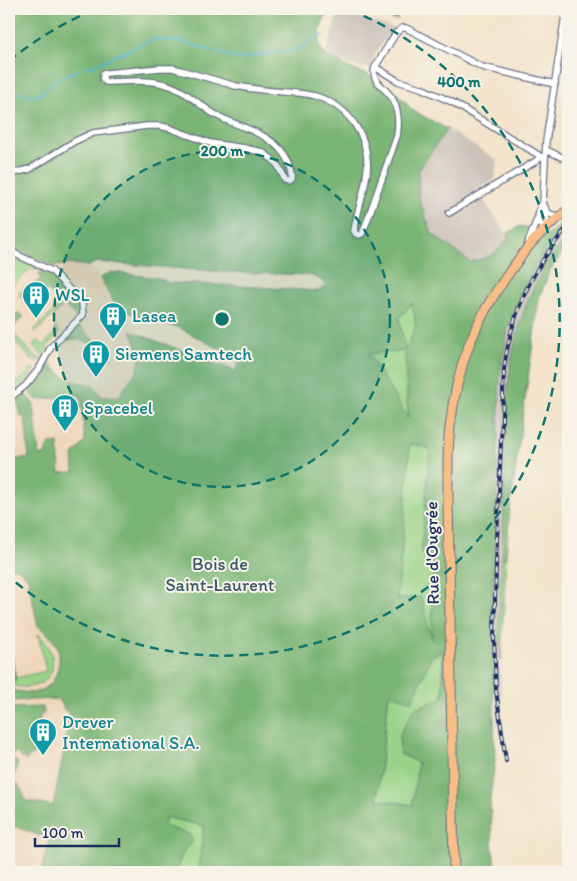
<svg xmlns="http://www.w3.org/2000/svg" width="577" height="881" viewBox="0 0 577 881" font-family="Itim,sans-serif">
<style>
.built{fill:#eed7bb}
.industrial{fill:#ccc2b9}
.green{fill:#99d387;stroke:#5a8172}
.forest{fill:#7ab574;stroke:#4a7269;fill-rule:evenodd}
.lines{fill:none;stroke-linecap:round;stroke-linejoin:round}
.stream{stroke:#4fb6cd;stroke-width:2}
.minor-casing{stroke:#676e84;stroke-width:8}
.primary-casing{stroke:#676e84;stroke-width:11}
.minor{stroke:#fff;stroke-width:5.5}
.primary{stroke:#f7be87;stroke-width:9}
.rail-casing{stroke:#1b2f5e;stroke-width:4}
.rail{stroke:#f7f3e8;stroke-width:2;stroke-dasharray:5.5;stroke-linecap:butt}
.ring{fill:none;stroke:#0f766e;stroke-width:2.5;stroke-dasharray:9 6}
.labels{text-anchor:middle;stroke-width:4;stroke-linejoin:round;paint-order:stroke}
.culture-label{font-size:18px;fill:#0d838f;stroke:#f7f3e8;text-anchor:start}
.street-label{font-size:18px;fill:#1b2f5e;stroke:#f7f3e8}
.park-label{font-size:18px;fill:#3a5868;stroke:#f7f3e8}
.centre{fill:#0f766e;stroke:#f7f3e8;stroke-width:2.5}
.ring-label{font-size:15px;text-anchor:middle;font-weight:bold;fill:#0f766e;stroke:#f7f3e8;stroke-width:4;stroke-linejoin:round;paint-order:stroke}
</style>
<rect width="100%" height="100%" fill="#f7f3e8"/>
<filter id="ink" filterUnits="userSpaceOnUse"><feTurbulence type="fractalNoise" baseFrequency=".02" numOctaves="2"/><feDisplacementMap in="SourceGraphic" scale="10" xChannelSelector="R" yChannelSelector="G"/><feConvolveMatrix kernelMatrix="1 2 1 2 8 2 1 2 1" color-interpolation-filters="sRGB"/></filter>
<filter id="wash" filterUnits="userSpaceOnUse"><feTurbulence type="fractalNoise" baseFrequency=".0096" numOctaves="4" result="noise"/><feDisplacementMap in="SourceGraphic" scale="20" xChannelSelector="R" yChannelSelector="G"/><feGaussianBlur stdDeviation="1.12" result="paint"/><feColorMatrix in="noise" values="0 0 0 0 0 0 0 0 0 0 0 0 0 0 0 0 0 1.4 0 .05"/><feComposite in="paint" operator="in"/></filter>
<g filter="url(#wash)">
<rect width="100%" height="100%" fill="#f3e4cb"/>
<path class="built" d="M9,247L15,250L88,266L100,278L127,312L145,343L139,357L138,369L132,377L85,674L42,872H9Z"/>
<path class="industrial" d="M338,11L394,28L375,53L370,69L325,59Z
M447,129L497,160L495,179L477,190L509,238L501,248L489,258L470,262L432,234L419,199L418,171Z
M568,222V235L556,249L540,274L522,314L517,331L513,350L507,397L499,626L502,744L498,721L494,683L492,679V625L500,373L508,329L514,311L523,290L541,256L561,230Z"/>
<path class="green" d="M10,257H16L37,266V268L34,271L31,268L9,289V279L13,274L11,259Z
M38,281L35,287L39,290L32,296L38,304L33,309L27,303L30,300L25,294L21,297L20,295V292L24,288L27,291Z
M62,303L64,305L36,332L34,330Z
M413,303L416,326L405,351L408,419L368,353L405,351L399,318Z
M55,327L59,332L58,335L49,344L43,356L33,345L37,340L43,345L56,332L54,329Z
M10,330L34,355L41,359L36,361L32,360L9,335V331Z
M32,368L35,370L26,382L9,396V391Z
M410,443L431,449L421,553L433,561L432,642L397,599L404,525Z
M502,558L506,559L501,660L499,626Z
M38,634C58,650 60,684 28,687C22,688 15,686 9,685V681L13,684L16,678L46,671Z
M443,651V697L414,709L418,763L413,805L377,799L389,692L412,701L432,656Z
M165,817L204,826L198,872H175L184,851L164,826Z"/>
<path class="forest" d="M9,9H331L326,12L320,31L319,44L322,51L327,57L354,70L367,74L401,97L412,110L447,129L418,171L419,199L432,234L470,262C491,257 495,255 509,238L507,234L520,226L531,228L544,238L568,217V222L561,230L541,256L523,290L514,311L508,329L500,373L492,625L495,762L490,799L493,853L497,872H198L204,826L166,817L164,826L189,834L193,842L184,851L175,872H41L49,839L9,824V708L43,707L44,714H40L38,751L25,760L16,752L10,757L18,763L12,782L19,785L26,801L53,806L65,746L69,712L64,710L62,704L57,699L9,701V690L32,693L39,691L48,686L53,681L57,672L59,663V653L57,646L48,634L38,626L28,578C20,572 21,566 9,568V460L29,458L25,417L21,416L19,406L15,399L23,392L34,404L39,456L44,455L50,444L58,443L60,473L74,472L73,455L85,442L81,395L37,400L28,390L48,362C65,379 69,382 93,385L102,397H118L138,369L140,353L131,331L235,371L240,360L180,328L127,312L113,301L100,278L111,272L158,278L170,283L224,285L318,291L326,286L323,281L310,275L224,272L97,262L88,266L72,264L54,266L9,247ZM412,303L416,326L405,350L399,318ZM405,351L408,417V418L368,354ZM410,443L430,449L421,553L433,561L432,640L421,597L397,599L404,525ZM443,651V697L414,709L399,736L400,754L418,763L412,805L377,799L389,693L412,701L432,656Z
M346,9H409L399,11L397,20Z
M568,235V244L549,272L539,299L510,508L506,559L502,558L507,397C512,334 527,284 568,235Z
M43,270L47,272L52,276L79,304C82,309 80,314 77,317L47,290L36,299L32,296L39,290L35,287L38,281L41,278L38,274Z
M18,312L24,317L9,331V321Z
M77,324L92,338L112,358L109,361L98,350L94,353L92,351L95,347C84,338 64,335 56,350L55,346Z
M12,658L16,678L13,685L9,681V660Z"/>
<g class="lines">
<path class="stream" d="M86,68L95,65L153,39L180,41L239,59L259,55L298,50L319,35L323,36
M9,92L38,96L57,79L78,70"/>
</g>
</g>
<g filter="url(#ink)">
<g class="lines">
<g class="minor-casing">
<path id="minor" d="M375,67L396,33L402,28H406L482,67L555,84
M546,150L568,160
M9,174L30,169L75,141L93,133L147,126H160L169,128L210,143L244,148L262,152L273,160L278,166L285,180L289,181L292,179C293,173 290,167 288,161C274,132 241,129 216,115C200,106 188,92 171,86C150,78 127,82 106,82L103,79V76L104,73H107L160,68H173L236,86C252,89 269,91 285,92C295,93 305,93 315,96C349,106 370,137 367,171C365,192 357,211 354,231L356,234L359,235L362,234L366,224L397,136C399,124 399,112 393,100C387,87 370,83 375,67L398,81L421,88L452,102L545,159
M543,202C539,209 536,218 541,225L547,228V220L545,211
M449,213L536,161L540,157
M561,215C549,217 546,212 543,202L546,141L566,9
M528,243L537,219
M9,251L52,271L82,303L83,315L51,347L39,369L26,385L9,399"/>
</g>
<g class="primary-casing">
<path id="primary" d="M454,872L448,499C448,475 447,451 450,427C457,366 474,320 511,270C520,257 530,243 542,232C550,224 559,217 568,210"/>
</g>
<use href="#minor" class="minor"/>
<use href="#primary" class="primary"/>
<g class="rail-casing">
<path id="rail" d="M506,761L496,690L494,638L496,565L504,369C511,313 532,269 568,226"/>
</g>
<use href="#rail" class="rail"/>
</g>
</g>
<circle cx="222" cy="319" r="168" fill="#0f766e" fill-opacity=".12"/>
<g class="ring">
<circle cx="222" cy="319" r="168"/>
<path d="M9 61A335 335 0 0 1 94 10M350 10A335 335 0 1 1 9 577"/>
</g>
<defs>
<g id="building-pin" transform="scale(1.4375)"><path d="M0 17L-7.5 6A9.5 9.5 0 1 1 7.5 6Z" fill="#0f9aa8" stroke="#f7f3e8"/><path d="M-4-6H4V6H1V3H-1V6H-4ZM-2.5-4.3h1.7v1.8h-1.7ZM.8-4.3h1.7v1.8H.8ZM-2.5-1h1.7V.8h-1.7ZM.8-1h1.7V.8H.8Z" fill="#fff"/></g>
</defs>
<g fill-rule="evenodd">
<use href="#building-pin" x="36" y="295"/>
<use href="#building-pin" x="113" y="316"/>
<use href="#building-pin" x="96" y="354"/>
<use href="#building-pin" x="65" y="408"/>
<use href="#building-pin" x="43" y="732"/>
</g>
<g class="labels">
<g class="culture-label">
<text x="55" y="301">WSL</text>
<text x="132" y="322">Lasea</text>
<text x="115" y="360">Siemens Samtech</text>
<text x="84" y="414">Spacebel</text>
<text x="62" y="728">Drever<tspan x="62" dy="21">International S.A.</tspan></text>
</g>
<g class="street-label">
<text transform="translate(432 553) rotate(-91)" y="6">Rue d'Ougrée</text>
</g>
<g class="park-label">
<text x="220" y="570">Bois de<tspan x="220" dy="21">Saint-Laurent</tspan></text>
</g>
</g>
<circle cx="222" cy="319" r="8" class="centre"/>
<g class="ring-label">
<text x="459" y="87">400 m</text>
<text x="222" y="156">200 m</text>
</g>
<rect width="577" height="881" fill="none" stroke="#f7f3e8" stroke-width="30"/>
<path d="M35 838v8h84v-8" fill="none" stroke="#1b2f5e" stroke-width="2.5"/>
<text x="42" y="838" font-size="15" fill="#1b2f5e" stroke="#f7f3e8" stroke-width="4" paint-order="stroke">100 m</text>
</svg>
